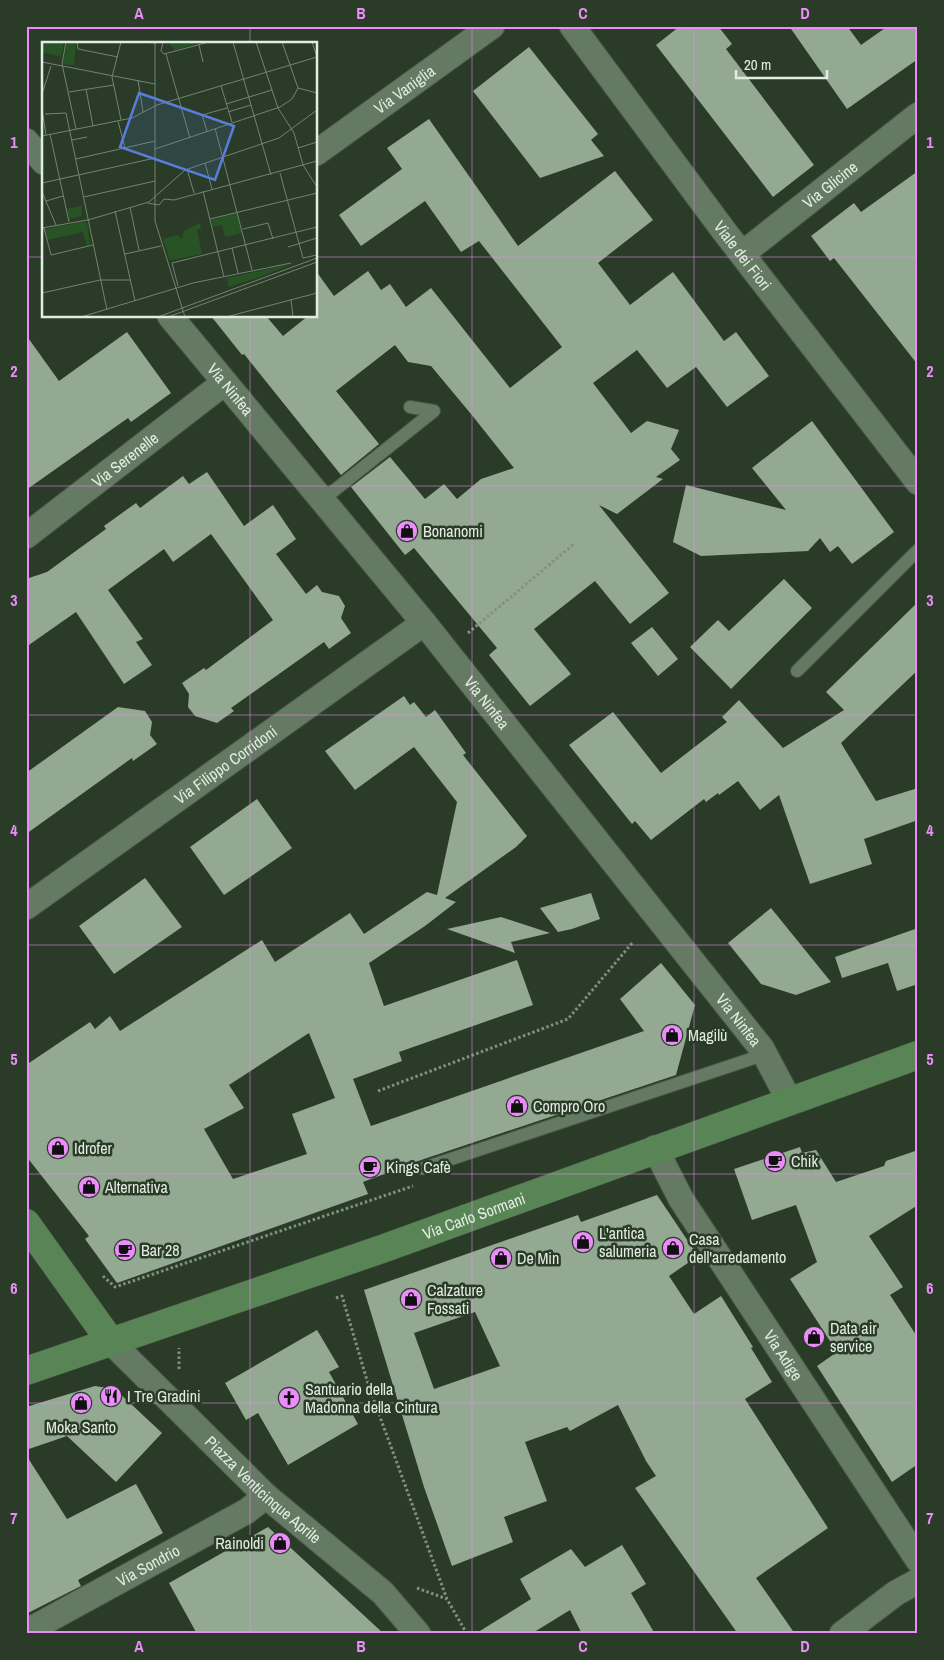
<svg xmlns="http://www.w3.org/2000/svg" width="944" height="1660" viewBox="0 0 944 1660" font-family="'Archivo Narrow',sans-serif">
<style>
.building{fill:#93a991;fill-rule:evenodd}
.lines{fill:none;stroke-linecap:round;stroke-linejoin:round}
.lane-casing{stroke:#475846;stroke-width:14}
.street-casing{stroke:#475846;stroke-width:27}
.secondary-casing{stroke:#475846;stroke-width:29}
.path{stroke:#829080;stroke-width:3;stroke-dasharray:2.5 2.5;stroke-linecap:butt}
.lane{stroke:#657a63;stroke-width:12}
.street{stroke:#657a63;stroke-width:25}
.secondary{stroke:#598556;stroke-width:28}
.grid{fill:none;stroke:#ec8cfa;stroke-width:1;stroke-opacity:0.55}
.labels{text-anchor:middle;stroke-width:5;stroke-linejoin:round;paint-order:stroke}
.street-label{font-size:16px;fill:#e2ede1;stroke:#2a3c28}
.poi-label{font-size:16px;fill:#e2ede1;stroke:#2a3c28;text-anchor:start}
.inset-road{fill:none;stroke:#748372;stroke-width:1}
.view{fill:#587edb;fill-opacity:0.15;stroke:#587edb;stroke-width:2.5}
.inset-edge{fill:none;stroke:#e2ede1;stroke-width:2.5}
.neatline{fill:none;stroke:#ec8cfa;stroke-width:2}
.grid-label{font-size:16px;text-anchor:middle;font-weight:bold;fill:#ec8cfa}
</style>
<rect width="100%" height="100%" fill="#2a3c28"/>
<path class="building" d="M680,26H718L732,44L726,49L814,165L773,197L656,45Z
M789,26H847L861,45L888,26H918V59L847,109Z
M529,47L598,134L591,140L604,156L540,178L473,91Z
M429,119L518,246L615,171L653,220L598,263L630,305L673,272L724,341L736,332L769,376L727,407L696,367L667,388L637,350L593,383L631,433L647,421L679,430L671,449L680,460L656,477L663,479L617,514L599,505L669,593L630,624L595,581L534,629L571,674L530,706L489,655L497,648L414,548L405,555L351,487L390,457L425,499L444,484L457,499L481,479L514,468L471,414L431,366L408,362L395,345L336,391L379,444L341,475L244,354L242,355L211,316H266L283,336L308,316H316V271L334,296L368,271L381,290L390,284L406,307L431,288L510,388L562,347L479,241L461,252L425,201L361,246L339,215L402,169L387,148Z
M918,171V365L834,258L830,261L811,236L854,203L861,212Z
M127,332L171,393L131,422L128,418L26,490V335L59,381Z
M812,421L894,532L852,564L838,546L830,552L820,538L808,551L701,556L673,542L686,485L786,510L752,468Z
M207,472L244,526L273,505L296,539L276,554L306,594L317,585L322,592L339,596L345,606L341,618L351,633L329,649L324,642L231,708L234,711L217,723L195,716L188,707L189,694L182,683L204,668L206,670L273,620L211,534L173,562L164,549L108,590L143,639L136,642L152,665L124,684L76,612L26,647V579L47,572L106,529L104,526L136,503L140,508L183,476L189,484Z
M784,579L812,608L731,689L690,647L718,620L729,631Z
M918,602V670L841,743L876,801L918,788V820L864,839L872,864L810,884L779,795L760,810L738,781L719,795L718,793L706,802L704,799L651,840L635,821L632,824L569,745L613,712L661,773L727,722L722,717L739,700L783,748L844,710L826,692Z
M652,627L678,659L658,676L631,643Z
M404,696L410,705L414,702L426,717L435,710L466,753L463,755L527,836L516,847L445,898L456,902L425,926L369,963L384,1006L517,960L533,1005L399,1052L402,1061L353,1079L371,1126L644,1031L620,999L661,963L695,1005L676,1075L421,1160L363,1182L368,1194L117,1283L85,1239L89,1236L26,1156V1065L90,1022L95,1029L110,1016L120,1031L262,940L275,962L350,913L364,934L427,892L437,895L457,802L414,747L355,790L325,751ZM309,1033L335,1098L292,1114L307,1154L233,1179L204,1129L244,1108L229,1085Z
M118,707L145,711L152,722L150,735L157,744L133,761L132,758L26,834V773Z
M257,799L292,848L224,895L190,847Z
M145,878L182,927L114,974L79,926Z
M591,893L600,919L572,929L558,932L540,908Z
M771,908L831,982L796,995L761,984L728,943Z
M501,917L550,933L511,942L515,953L447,929Z
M918,928V984L897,991L888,963L842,978L835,957Z
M800,1147L802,1153L816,1150L836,1182L884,1166L886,1161L918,1150V1205L869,1236L903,1287L890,1295L918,1338V1464L892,1482L817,1366L837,1352L790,1279L817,1262L796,1205L752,1220L734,1169Z
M657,1195L698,1256L669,1276L694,1314L721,1296L753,1347L751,1348L772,1382L745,1399L828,1528L756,1578L795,1634H738L635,1488L656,1476L646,1461L618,1405L570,1431L567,1427L525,1442L547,1501L504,1517L513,1542L452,1566L424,1487L364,1290L578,1215L581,1222ZM475,1312L500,1366L434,1389L414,1333Z
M317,1330L339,1367L329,1372L358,1424L288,1465L258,1413L246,1420L225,1383Z
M95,1386L115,1389L162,1433L116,1482L67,1436L26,1450V1407Z
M26,1455L67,1519L136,1484L163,1533L78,1580L81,1586L26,1614Z
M268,1527L318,1573L384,1634H197L169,1583Z
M622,1545L646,1584L631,1593L655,1634H582L570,1610L531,1634H475L531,1599L520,1579L571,1549L585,1567Z"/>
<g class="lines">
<g class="lane-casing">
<path id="lane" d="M321,501L434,411L410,407
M797,671L918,550
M424,1168L766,1054"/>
</g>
<g class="street-casing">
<g id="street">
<path id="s1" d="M572,26L724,231L918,482"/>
<path d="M26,141L44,162"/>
<path id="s2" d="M316,153L492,26"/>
<path id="s3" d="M742,254L918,115"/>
<path id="s4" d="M170,316L424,623L762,1049L789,1100"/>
<path id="s5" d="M26,536L224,383"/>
<path id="s6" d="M26,907L424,623"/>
<path id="s7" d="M655,1148L681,1199L918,1560"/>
<path id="s8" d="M111,1342L266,1496L383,1593L418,1634"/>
<path id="s9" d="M26,1632L247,1511L266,1496"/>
<path d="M842,1634L896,1593L918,1581"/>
</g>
</g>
<g class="secondary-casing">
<g id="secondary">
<path d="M26,1223L111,1342"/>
<path id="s10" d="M26,1371L382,1249L918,1055"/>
</g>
</g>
<path class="path" d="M468,633L574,544
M378,1091L568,1019L633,942
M103,1276L115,1287L413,1186
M336,1298L342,1296L369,1387L447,1599L467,1634
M179,1369V1348
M417,1588L447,1599"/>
<use href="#lane" class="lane"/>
<use href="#street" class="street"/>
<use href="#secondary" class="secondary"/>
</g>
<path class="grid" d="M250,26V44M472,26V1634M694,26V1634M26,257H44M316,257H918M250,316V1634M26,486H918M26,715H918M26,945H918M26,1174H918M26,1403H918"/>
<defs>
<g id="shop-disc" transform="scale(1.125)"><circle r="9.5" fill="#ec8cfa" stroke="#2a3c28"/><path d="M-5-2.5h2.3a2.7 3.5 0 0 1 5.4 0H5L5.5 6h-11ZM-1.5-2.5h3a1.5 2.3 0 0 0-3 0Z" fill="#111"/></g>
<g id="cafe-disc" transform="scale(1.125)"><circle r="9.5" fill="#ec8cfa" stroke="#2a3c28"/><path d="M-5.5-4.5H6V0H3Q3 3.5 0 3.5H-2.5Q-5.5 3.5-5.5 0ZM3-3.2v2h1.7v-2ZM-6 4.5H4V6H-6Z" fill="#111"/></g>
<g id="restaurant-disc" transform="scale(1.125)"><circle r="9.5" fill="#ec8cfa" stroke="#2a3c28"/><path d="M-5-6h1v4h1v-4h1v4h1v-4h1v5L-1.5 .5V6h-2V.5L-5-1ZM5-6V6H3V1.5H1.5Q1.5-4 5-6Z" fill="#111"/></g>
<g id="church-disc" transform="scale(1.125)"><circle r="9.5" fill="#ec8cfa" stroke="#2a3c28"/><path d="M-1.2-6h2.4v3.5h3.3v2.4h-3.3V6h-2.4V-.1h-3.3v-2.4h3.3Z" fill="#111"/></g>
</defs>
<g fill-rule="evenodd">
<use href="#shop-disc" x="407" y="531"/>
<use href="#shop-disc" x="672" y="1035"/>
<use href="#shop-disc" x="517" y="1106"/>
<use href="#shop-disc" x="58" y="1148"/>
<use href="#cafe-disc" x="775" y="1161"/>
<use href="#cafe-disc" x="370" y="1167"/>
<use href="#shop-disc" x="89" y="1187"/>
<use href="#shop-disc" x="583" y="1242"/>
<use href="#shop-disc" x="673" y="1248"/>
<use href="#cafe-disc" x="125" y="1250"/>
<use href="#shop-disc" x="501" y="1258"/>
<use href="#shop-disc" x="411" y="1299"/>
<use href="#shop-disc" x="814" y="1337"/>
<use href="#restaurant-disc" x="111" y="1396"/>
<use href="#church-disc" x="289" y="1398"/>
<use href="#shop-disc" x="81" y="1403"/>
<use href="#shop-disc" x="280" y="1543"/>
</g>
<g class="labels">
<g class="street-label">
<text dy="6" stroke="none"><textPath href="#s2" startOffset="109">Via Vaniglia</textPath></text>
<text dy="6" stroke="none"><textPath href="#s3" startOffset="112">Via Glicine</textPath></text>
<text dy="6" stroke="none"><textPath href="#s1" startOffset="286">Viale dei Fiori</textPath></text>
<text dy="6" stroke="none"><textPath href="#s4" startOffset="95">Via Ninfea</textPath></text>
<text dy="6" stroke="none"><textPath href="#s5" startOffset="125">Via Serenelle</textPath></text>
<text dy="6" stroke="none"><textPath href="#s4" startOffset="500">Via Ninfea</textPath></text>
<text dy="6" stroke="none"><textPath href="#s6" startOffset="245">Via Filippo Corridoni</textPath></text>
<text dy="6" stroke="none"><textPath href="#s4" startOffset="905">Via Ninfea</textPath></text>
<text dy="6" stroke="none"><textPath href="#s10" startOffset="474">Via Carlo Sormani</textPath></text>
<text dy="6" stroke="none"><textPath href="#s7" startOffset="244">Via Adige</textPath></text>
<text dy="6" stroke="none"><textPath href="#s8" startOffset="212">Piazza Venticinque Aprile</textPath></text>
<text dy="6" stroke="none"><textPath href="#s9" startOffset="139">Via Sondrio</textPath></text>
</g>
<g class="poi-label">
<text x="423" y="537">Bonanomi</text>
<text x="688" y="1041">Magilù</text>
<text x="533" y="1112">Compro Oro</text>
<text x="74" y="1154">Idrofer</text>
<text x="791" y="1167">Chik</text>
<text x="386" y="1173">Kings Cafè</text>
<text x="105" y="1193">Alternativa</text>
<text x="599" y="1239">L'antica<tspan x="599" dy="18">salumeria</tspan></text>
<text x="689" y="1245">Casa<tspan x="689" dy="18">dell'arredamento</tspan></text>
<text x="141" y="1256">Bar 28</text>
<text x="517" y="1264">De Min</text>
<text x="427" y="1296">Calzature<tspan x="427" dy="18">Fossati</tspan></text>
<text x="830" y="1334">Data air<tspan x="830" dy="18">service</tspan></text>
<text x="305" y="1395">Santuario della<tspan x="305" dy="18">Madonna della Cintura</tspan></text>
<text x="127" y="1402">I Tre Gradini</text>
<text x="81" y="1433" text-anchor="middle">Moka Santo</text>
<text x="264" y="1549" text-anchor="end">Rainoldi</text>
</g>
</g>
<g transform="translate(42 42)">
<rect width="275" height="275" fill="#2a3c28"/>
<path d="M0,0H22L19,15L0,10ZM25,0H34L32,23L21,22ZM126,0H160L133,8ZM40,164L39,174L27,177L25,167ZM195,171L200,191L183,195L180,183L171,185L170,178ZM40,180L45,181L48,203L45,204L41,190L5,198L3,187ZM158,181L159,186L155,188L160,212L128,218L121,197L135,193L140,197L142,189ZM250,222L217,235L187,245L185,236Z" fill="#285425"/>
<path class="inset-road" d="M24,0L20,22L34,87M35,0L36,7L76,15M79,0L70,35L79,78M97,0L114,1M113,0V179L143,275M121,0L119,9L122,12L167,0M191,0L229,133M214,0L236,66L252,91L261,123L275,145M270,0L275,15M157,3L161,20M124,12L148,96M0,20L113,42M96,38L101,70M179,44L190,80M256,46L275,51M44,47L51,84M27,50L72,43M0,52L9,24M184,62L230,48M186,70L209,63M3,72L24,71L65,268M1,73L4,93M76,79L83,106M173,86L210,228M165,89L160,73L185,66M8,92L27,180M0,94L90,76L115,63L275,15M30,98L45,95M256,106L275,100M113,107L238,65L250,57L256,46L240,0M34,117L113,99M163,121L170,147M145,127L152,151M238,131L261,216L275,213M0,141L113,116M161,149L182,235M0,150L14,183M42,155L113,139M4,159L21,154M106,161L117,163L122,157L132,158L275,119M88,165L97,208M73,169L93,259M168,177L275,151M0,186L46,178L107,160L143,128L237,96L275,68M2,186L9,213L51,203M201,187L226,181L231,197M246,205L275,196M190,206L196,231M83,212L119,204M151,241L249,221M136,244L130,221L275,185M0,251L58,238H88M249,257L251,275M39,275L151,241M116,275L275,216M126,275L275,220M184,275L275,251"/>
<path class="view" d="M97,51L192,84L173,138L78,105Z"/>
<rect width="275" height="275" class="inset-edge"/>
</g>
<rect width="944" height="1660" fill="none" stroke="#2a3c28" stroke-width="55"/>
<path d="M736 70v8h91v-8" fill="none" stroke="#e2ede1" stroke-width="2.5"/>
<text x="744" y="70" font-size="15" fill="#e2ede1" stroke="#2a3c28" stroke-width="4" paint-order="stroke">20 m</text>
<rect x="28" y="28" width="888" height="1604" class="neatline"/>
<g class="grid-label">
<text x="139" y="19">A</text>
<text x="361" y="19">B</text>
<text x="583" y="19">C</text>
<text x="805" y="19">D</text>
<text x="14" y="148">1</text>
<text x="930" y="148">1</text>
<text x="14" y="377">2</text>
<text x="930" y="377">2</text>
<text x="14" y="606">3</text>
<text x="930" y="606">3</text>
<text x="14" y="836">4</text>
<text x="930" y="836">4</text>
<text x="14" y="1065">5</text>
<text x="930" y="1065">5</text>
<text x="14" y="1294">6</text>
<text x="930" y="1294">6</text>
<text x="14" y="1524">7</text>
<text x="930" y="1524">7</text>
<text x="139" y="1652">A</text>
<text x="361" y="1652">B</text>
<text x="583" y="1652">C</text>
<text x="805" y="1652">D</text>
</g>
</svg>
